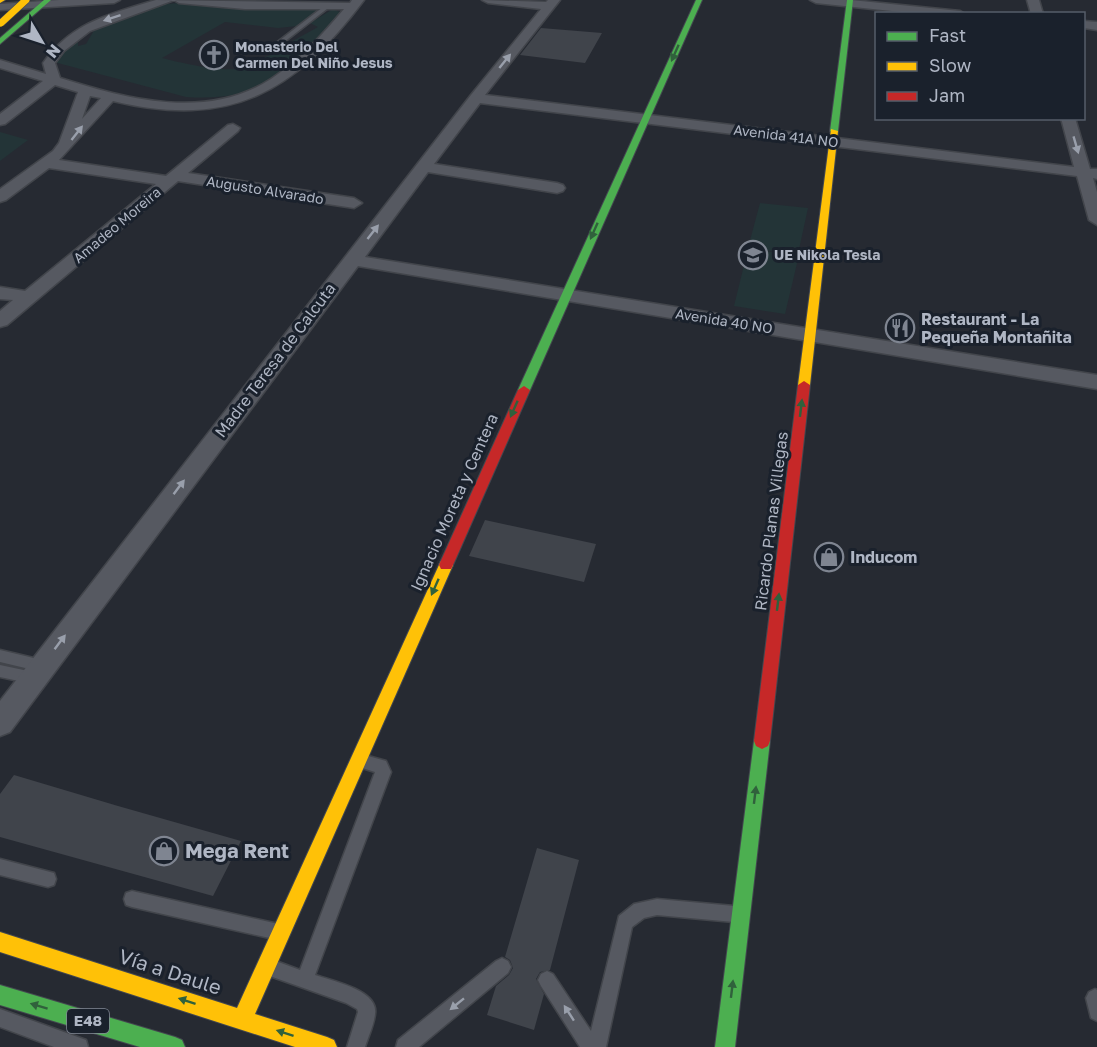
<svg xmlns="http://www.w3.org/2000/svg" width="1097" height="1047" viewBox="0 0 1097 1047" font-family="'Golos Text',sans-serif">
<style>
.green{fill:#233437}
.building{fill:#40444b}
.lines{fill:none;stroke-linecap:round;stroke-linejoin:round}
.lane-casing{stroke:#42454b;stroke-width:3}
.street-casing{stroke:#42454b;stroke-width:3}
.fast-casing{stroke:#43474f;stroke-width:2}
.slow-casing{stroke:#43474f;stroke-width:2}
.jam-casing{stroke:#43474f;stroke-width:2}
.lane{fill:#565961;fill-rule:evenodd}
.street{fill:#565961;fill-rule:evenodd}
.fast{fill:#4caf50;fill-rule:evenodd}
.slow{fill:#ffc107;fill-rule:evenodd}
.jam{fill:#c62828;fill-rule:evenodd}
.slow-bridge-casing{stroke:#43474f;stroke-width:8;stroke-linecap:butt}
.slow-bridge{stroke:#ffc107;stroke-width:7}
.oneway{fill:#999fab}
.oneway2{fill:#30613c}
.labels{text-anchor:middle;stroke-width:6;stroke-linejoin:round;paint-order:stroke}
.far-poi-label{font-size:14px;font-weight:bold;fill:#afb6c4;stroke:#1a212c;text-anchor:start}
.far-street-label{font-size:14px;fill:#afb6c4;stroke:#1a212c}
.shield{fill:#1a212c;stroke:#828996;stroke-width:1.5}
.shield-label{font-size:15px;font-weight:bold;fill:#afb6c4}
.poi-label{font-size:16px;font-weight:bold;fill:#afb6c4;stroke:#1a212c;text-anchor:start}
.street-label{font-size:16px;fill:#afb6c4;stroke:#1a212c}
.near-poi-label{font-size:20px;font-weight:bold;fill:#afb6c4;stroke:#1a212c;text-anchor:start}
.near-street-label{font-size:20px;fill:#afb6c4;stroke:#1a212c}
</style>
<rect width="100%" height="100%" fill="#262a32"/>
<path class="green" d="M178,3L247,10L320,9L297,26L278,28L225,22L162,58C181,63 217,71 237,69C258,66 263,50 289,55L294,51L280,48L318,27L310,23L333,9L340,12V18C317,41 273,85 241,93C223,98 204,98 186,97L54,62L70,43L78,42V46L86,44L96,27L158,5Z
M0,132L28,140L0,161Z
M760,203L808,208L798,254L748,248Z
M748,249L799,255L785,314L734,306Z"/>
<path class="building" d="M541,28L602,33L585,63L520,55Z
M485,520L596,544L584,582L469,556Z
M14,775L118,806L241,841L213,896L0,837V794Z
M537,848L579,860L550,970L540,972L536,979L544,994L534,1030L487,1015L496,986L509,975L513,968L510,960L505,957Z"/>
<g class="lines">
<g class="lane-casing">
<path id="lane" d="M327,4L332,5L275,49H271V47Z
M0,650L42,660L47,662L49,666L47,670L42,672L0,662Z
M0,665L33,672L38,674L40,678L38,682L33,684L0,677Z
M361,754L386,761L391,772L315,975C332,981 379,990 375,1014C374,1025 368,1037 365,1047H347L358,1012L357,1009L346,1003L267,975L264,969L267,963L273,960L300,970L375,772L356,766L354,761L356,756Z
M0,859L54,873L56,879L54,885L48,887L0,875Z
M132,891L274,923L280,925L282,931L280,937L274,939L132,907L126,905L124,899L126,893Z
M657,899L734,906L740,908L742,914L740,920L734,922L657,915L644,918L632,927L606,1047H580L541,986L538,980L541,974L547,971L553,974L591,1031L619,916L634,904Z
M502,958L508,961L511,967L508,973L419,1047H396L398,1040L496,961Z
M1095,989L1097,990V1021L1091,1018L1086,998L1089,992Z
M0,1009L86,1040L88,1047H54L0,1027Z"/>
</g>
<g class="street-casing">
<path id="street" d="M59,0H120L114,3L0,10V4Z
M156,0L350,3L352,0H364C294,93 230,129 113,101L59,160L166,176L228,125L233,124L240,128L238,131L188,173L354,198L362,203L354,208L178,181L7,325L0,327V311L13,300L0,299V287L25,291L156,184L49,168L6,200L0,202V189L53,151L59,143L78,92L55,85L5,124L0,125V114L43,81L0,68V60L46,74L43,63C72,22 110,14 156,0ZM174,0L179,3L245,9H344C322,35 300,60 271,79C207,121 127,99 60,78L55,63L64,51L90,31ZM90,96L101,98L82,119Z
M482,0L546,2L548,0H560L485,95L1074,167L1061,118H1075L1090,169H1097V179L1093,178L1097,192V225L1089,220L1077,176L480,103L434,164L557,183L563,185L565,188L563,191L557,193L428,172L365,257L1097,375V389L358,266L10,732L0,736V701L471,95L541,9L488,3Z
M810,0H851L960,11L965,14H920L816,3Z
M1027,0H1039L1043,14H1031Z
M1084,21L1097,22V30L1084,28Z"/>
</g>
<g class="fast-casing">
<path id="fast" d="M44,0H51L0,44V38Z
M696,0H702L530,390L524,394L520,393L518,390Z
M847,0H853L838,131L834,133L830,131Z
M762,733L768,736L770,741L735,1047H715L754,741L756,736Z
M0,985L175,1037L182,1040L185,1047H140L0,1005Z"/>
</g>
<g class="slow-casing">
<path id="slow" d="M0,0H5L0,3Z
M831,129L838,131L810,385L804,389L798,385Z
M446,559L451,561L453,565L255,1014L327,1037L334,1040L337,1047H295L0,952V932L237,1008L439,565L441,561Z"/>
</g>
<g class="jam-casing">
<path id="jam" d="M804,381L810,385L770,741L768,746L762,749L756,746L754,741L798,385Z
M524,386L530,390L453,565L451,569H441L439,565L518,390Z"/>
</g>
<use href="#lane" class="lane"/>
<use href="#street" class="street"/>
<use href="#fast" class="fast"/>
<use href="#slow" class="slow"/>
<use href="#jam" class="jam"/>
<g class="slow-bridge-casing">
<path id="slow-bridge" d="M1,23L26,0"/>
</g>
<use href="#slow-bridge" class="slow-bridge"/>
</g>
<defs><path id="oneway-solid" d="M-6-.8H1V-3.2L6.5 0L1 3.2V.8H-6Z" transform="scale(1.5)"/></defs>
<g class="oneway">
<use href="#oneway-solid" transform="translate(112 18) rotate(162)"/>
<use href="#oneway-solid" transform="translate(505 61) rotate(-51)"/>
<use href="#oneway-solid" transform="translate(77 133) rotate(-52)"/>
<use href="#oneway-solid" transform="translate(1076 145) rotate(74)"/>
<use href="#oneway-solid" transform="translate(373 232) rotate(-52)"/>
<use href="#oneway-solid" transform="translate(179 487) rotate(-53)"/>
<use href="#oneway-solid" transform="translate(60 642) rotate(-53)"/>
<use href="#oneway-solid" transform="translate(457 1004) rotate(141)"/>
<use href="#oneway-solid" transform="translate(569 1013) rotate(-123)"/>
</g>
<g class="oneway2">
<use href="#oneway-solid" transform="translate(675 53) rotate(114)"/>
<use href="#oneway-solid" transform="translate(594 231) rotate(114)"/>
<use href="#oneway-solid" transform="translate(801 408) rotate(-83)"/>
<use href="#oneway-solid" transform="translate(514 409) rotate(114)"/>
<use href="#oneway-solid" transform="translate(435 587) rotate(114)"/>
<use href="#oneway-solid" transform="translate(778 602) rotate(-83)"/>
<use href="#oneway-solid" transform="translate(755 795) rotate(-83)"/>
<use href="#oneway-solid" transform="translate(732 989) rotate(-83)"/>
<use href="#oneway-solid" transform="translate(187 1001) rotate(-162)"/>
<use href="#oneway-solid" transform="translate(39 1006) rotate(-163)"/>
<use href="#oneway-solid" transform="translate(285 1033) rotate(-162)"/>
</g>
<defs>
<g id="church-ring" transform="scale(1.5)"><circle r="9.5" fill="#1a212c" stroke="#7f8591" stroke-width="1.5"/><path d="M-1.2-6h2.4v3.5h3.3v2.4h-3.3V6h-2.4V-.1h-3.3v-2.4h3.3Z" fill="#7f8591"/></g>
<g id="school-ring" transform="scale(1.5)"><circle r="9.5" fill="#1a212c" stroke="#7f8591" stroke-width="1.5"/><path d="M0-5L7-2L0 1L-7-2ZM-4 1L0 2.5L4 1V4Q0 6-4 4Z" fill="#7f8591"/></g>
<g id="restaurant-ring" transform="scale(1.5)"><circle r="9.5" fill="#1a212c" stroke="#7f8591" stroke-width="1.5"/><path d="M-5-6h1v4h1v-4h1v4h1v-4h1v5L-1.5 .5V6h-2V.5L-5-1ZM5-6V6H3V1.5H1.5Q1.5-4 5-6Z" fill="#7f8591"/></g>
<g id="shop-ring" transform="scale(1.5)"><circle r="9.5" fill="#1a212c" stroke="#7f8591" stroke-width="1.5"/><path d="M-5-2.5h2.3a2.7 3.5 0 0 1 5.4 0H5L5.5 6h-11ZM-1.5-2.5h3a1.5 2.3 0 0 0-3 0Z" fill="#7f8591"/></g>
</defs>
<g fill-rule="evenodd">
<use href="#church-ring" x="214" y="55"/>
<use href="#school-ring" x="753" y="255"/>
<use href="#restaurant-ring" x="900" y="328"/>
<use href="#shop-ring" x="829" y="557"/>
<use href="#shop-ring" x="164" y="851"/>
</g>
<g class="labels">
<g class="far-poi-label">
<text x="235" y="52">Monasterio Del<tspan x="235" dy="16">Carmen Del Niño Jesus</tspan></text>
<text x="774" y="260">UE Nikola Tesla</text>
</g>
<g class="far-street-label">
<text transform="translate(786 136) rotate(7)" y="5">Avenida 41A NO</text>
<text transform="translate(265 190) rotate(9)" y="5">Augusto Alvarado</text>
<text transform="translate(117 225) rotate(-40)" y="5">Amadeo Moreira</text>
<text transform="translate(724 321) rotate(9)" y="5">Avenida 40 NO</text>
</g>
<rect class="shield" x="67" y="1009" width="42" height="24" rx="4.5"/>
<g class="shield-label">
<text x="88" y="1026">E48</text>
</g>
<g class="poi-label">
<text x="921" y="325">Restaurant - La<tspan x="921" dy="18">Pequeña Montañita</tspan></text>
<text x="850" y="563">Inducom</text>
</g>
<g class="street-label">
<text transform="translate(275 360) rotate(-53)" y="6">Madre Teresa de Calcuta</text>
<text transform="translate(454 502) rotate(-66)" y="6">Ignacio Moreta y Centera</text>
<text transform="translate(771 521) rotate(-83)" y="6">Ricardo Planas Villegas</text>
</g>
<g class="near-poi-label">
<text x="185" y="858">Mega Rent</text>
</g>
<g class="near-street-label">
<text transform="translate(170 972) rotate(18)" y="7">Vía a Daule</text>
</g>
</g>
<rect x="875" y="12" width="210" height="108" fill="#1a212c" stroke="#565d69" stroke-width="1.5"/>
<rect x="887" y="32" width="30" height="9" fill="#4caf50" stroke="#565d69" stroke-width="1.5"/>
<text x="929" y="42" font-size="18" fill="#afb6c4">Fast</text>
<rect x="887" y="62" width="30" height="9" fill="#ffc107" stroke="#565d69" stroke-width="1.5"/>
<text x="929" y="72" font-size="18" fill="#afb6c4">Slow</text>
<rect x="887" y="92" width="30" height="9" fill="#c62828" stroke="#565d69" stroke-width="1.5"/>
<text x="929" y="102" font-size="18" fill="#afb6c4">Jam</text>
<g transform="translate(42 42) rotate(129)" stroke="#1a212c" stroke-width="4.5" paint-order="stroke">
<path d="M0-4.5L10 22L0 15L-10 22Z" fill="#afb6c4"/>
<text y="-9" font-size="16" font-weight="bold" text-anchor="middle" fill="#afb6c4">N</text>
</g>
</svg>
